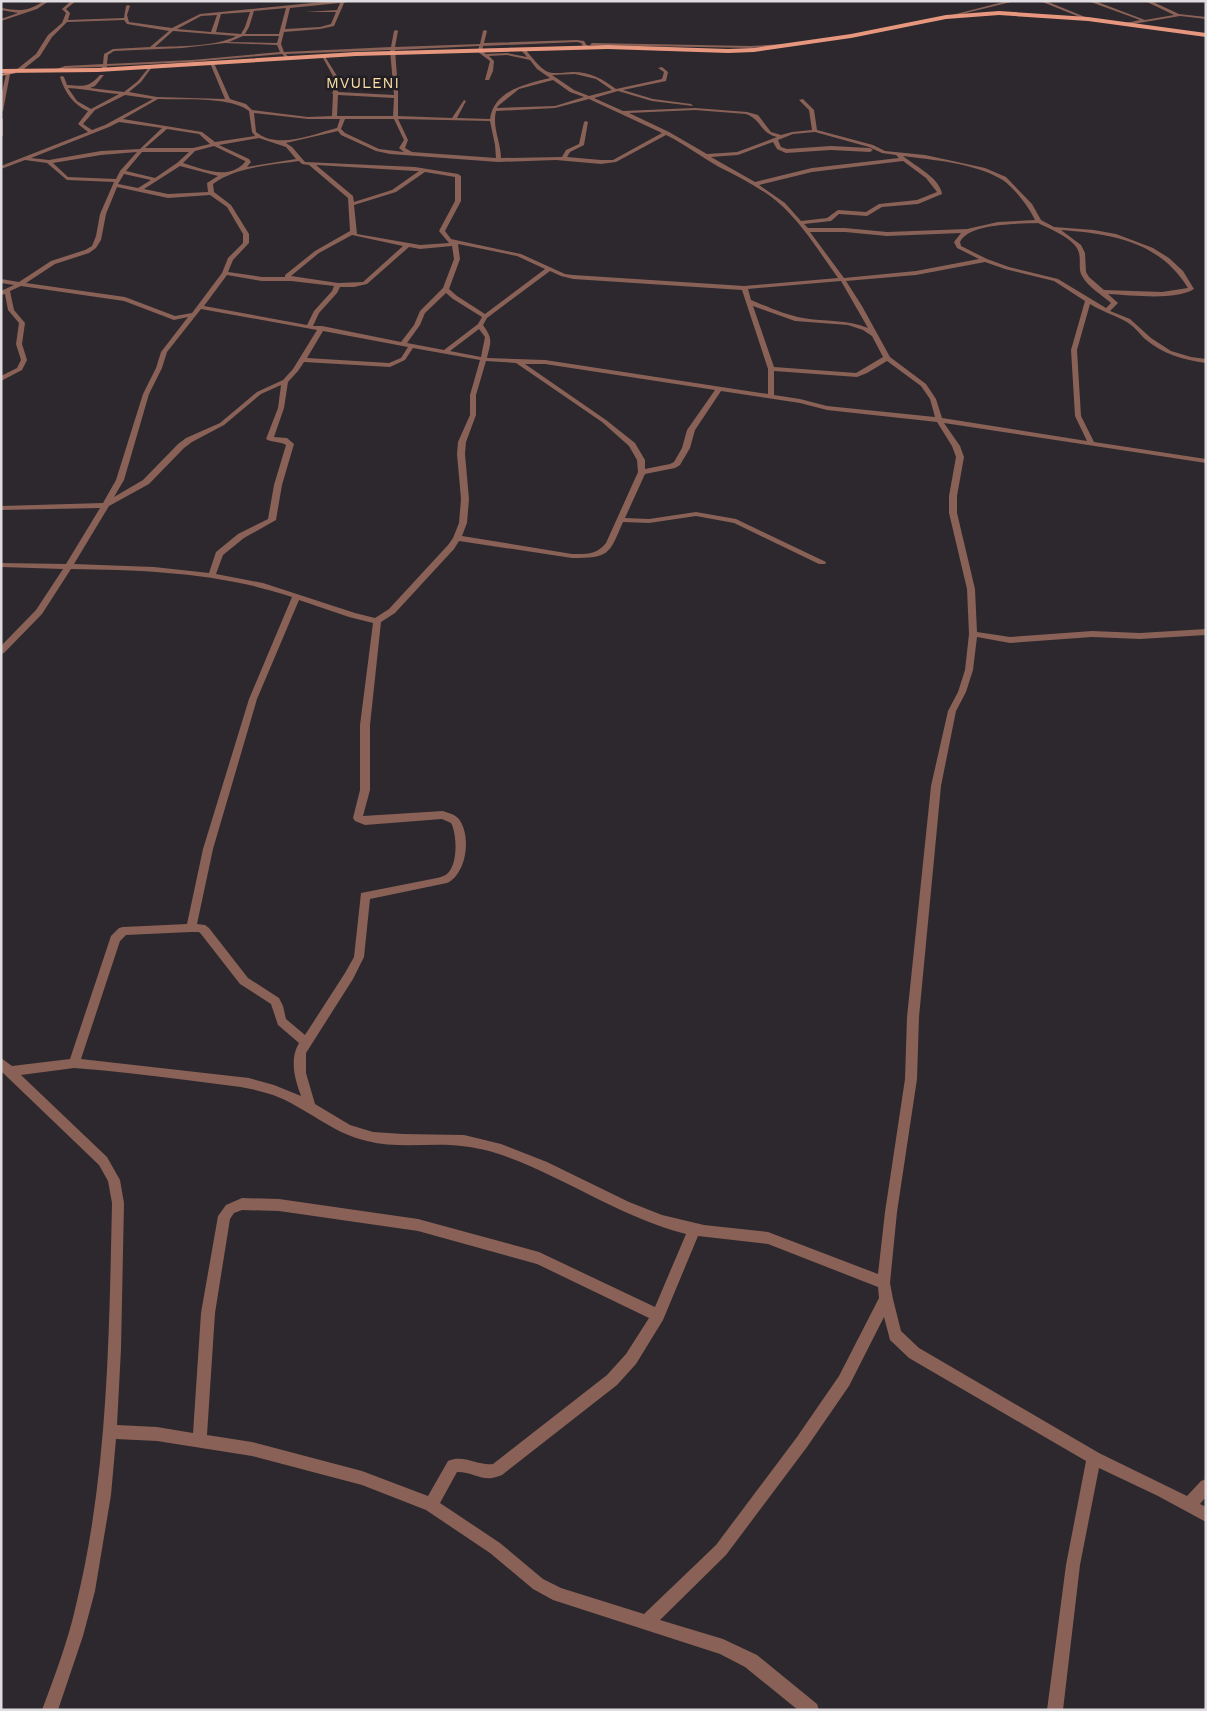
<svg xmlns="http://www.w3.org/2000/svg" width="1207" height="1711" viewBox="0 0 1207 1711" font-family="'Work Sans',sans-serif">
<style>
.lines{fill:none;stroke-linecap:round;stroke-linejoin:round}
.street{fill:#896156;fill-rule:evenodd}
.secondary{fill:#bf806d;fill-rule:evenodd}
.primary{fill:#e8977f;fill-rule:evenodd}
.labels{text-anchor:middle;stroke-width:5;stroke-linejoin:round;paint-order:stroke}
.far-quarter-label{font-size:15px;letter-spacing:1px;fill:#fae1a6;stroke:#221e24}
</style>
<rect width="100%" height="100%" fill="#2c282d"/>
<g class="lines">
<path class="street" d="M44,1H49L37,9L1,21V19L18,13L1,10V8C20,11 27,12 44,1Z
M71,1H76L66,9L70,13L68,20L124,18L126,6L128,5L130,6L127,15L129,22L172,28L200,14L332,1H349L344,3L334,26L320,29L284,32L281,44L284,52L391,47L394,31L396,30L398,31L395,47L480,44L483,31L485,30L487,31L484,43L577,40L584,41L589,49H585L581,43L577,42L483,46L482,51L486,54L507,53L527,57L521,50L525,49C531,56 538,66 546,71C553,75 566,72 573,72C590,72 603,79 616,89L662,79L664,72L658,68L662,67L668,72L666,81L623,90L653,99L691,104L693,106L652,101L618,91L594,98L623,111L695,108L747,112L758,115L771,132L781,135L792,132L812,130L809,110L799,100L803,99L814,110L817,130L873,145L885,151L925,155L985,168L1006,177L1032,204L1041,220L1054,227L1094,230L1116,234L1153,248L1169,258L1183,271L1194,289C1176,301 1130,295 1108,294L1118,303L1110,311L1130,319L1151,338L1171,351L1191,357L1206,359V363C1183,360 1163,354 1145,339C1139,333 1133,325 1125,321C1114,315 1101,311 1090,304L1077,350L1081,416L1094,442L1206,459V463L944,423L960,446L964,457L957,496V513L975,589L977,632L1010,637L1092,631L1140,633L1206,629V635L1140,639L1092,637L1010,643L977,637L973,670L966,692L956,711L941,786L919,1017L917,1079L897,1212L890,1283L893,1299L901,1331L919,1348L1099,1453L1187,1496L1201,1481L1206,1479V1497L1200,1504L1206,1507V1522L1158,1496L1099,1468L1080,1565L1063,1710H1047L1066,1565L1086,1461L909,1358L890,1340L884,1317L849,1386L807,1447L726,1555L660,1620L723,1639L757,1655L817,1704L819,1710H798L745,1667L720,1654L553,1600L533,1589L490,1553L426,1510L362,1485L252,1456L157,1441L116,1439L111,1495L95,1591L83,1636L58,1710H42C55,1675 68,1641 76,1605C108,1474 109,1338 112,1203L108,1181L99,1165L1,1071V1058L12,1066L70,1059L111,936L119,928L123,927L187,924L203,849L249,699L292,597C221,573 146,570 71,569L42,614L4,653L1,654V646L36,610L63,569L1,567V563L66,564L100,508L1,510V506L103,503L116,480L143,394L156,368L161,352L188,317L174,320L124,301L21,286L10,291L14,310L25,323L22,344L27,360L22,370L1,381V376L17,368L21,360L16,344L19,323L8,310L5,294L1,295V291L14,285L1,283V279L19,282L51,261L85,250L92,246L96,236L100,214L114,182L67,180L47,163L25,160L1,169V166L88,132L78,124L88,111C72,104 65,92 60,77L62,76L64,77L67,85C84,86 88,88 100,75H104L95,86L90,88L124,92L138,81L150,66L152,67L141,82L129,92L157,97L225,99L210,63L212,62L214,63L230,99L246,104L252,110L308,117L332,116L333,94L332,93L333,92V76L322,56L324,55L337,76L338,92L394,95L390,50L286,54L289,58L287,59L282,54L192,62L107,66L106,70L104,71L102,70V67L66,68L54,72V70L65,66L103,64L104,54L113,49L150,47L169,31L127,24L124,20L67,22L52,37L40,56L20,72H16V70L36,54L48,35L62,23L66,13L62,9ZM340,3L337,10L305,12H336L331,24L320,27L285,29L290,8ZM286,8L279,34H245L249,27L254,11ZM250,12L245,27L241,34L216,32L221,14ZM217,15L211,32L177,29L201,16ZM173,31L236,36C216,47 178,46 155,47ZM243,36H279L277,43L229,42ZM225,43L277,45L280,52L192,60L107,64L108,55L114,51L182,48ZM479,46L478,52L490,61L485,80H489L493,71L494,61L489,56L507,55L530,60L537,69L550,78C526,84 494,90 490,119L457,118L466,101L464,100L452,118L398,116V89L395,50ZM575,74L596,79L612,90L589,96L574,90L552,75ZM553,80L570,92L584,97L555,106L497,108L498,106L519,89ZM68,88C86,89 102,93 119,94L91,109L77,101ZM125,95L153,99L105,125L92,130L83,124L95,110ZM338,95L394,98L393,116H337ZM158,99C182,100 230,96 249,111L252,132L255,136L215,142L202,132L123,119ZM589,99L662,133L613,160H601L567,157L570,152L584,145L588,122L586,121L584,122L579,144L566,150L562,157L501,158C501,142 492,128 496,111L555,108ZM695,110L746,114C762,120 759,132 777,137L737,152L707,154L669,132L629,113ZM254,113L308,119H340L337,128C313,134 277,150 256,132ZM345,119H394L404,140L399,148L404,152L379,149L345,133L341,129ZM398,119L490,121L495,145L496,158L412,152L405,148L408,140ZM119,122L162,128L140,149L101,151L49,160L31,158L109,127ZM167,129L199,134L210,144L193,148H145ZM338,131L341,135L376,151L390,154L498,162L556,160L601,164L616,162L666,135C685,144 701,157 719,167C741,178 763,189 781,205C803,225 820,253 838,278L744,286L573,275L565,274L521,254L451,239L445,231L461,201V176L458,174L415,167L305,162L292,147L286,143ZM815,132L869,147L882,153L896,155L899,158L812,168L755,182L711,157L738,155L773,142L777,149L786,153L831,150L870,152L873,150L870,148L831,146L787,149L781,147L778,140L793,134ZM259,138L286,147L296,159L247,167L251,162L249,159L219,145ZM214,146L245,161V162C229,181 203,169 183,163L195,151ZM137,152L120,171L116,179L68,177L53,163L101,155ZM142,152H189L177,163L155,178L126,171ZM903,156C933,160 974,163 1001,179C1013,186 1029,207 1035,220L998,222L967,229L887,232L845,228H808L804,224L831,221L839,214L867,216L882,207L918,204L942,194C940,178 915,166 903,156ZM299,161L302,164L309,165L348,198L350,231L315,251L285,275V277H262L228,272L233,260L249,243V234L231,205L214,192L213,184C235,167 271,165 299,161ZM903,161L926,178L937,192L917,200L879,204L866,212L838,210L827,218L801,221L785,203L759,185L812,172ZM316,165L415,171H419L392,190L354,202L353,196ZM180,166L218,176L207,183L208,192L168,194L144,189ZM425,172L455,177V201L439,231L449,243L420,245L357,234L354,205L396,192ZM124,174L151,180L138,188L118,184ZM117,187L168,198L210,195L227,207L243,234V243L228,258L222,273L192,313L175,316L125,297L26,283L55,264L89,253L96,248L101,240L106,214ZM1038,223C1050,229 1076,239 1079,253C1081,261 1078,269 1082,276C1088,287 1102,295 1111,303L1106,308L1058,279L1009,267L987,259L961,246L960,242C969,223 1019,224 1038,223ZM1061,230C1112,234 1159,241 1188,288L1162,292L1104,290L1089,277L1086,272L1085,253L1081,245ZM810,232H845L887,236L961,233L954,242L957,248L979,259L916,271L844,278ZM352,235L403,246L363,282L338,283L291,276L319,253ZM458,244L517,256L545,269L485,314L457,296L449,289L460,259ZM452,246L454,259L443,288L420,311L414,325L401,342L322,326H313L319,313L337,293L340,287H354L367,284L409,247L420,249ZM985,262L1005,269L1054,281L1085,301L1071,350L1075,416L1087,441L942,418L936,399L926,384L890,357L862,306L846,281L916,275ZM550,271L561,276L573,279L742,290L768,369V394L545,360L487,358C491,341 493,339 483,325L487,318ZM227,275L262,281H291L334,286L332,291L314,311L307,325L204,306ZM841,281L868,328C847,319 825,322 803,318C785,315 768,307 751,300L748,289ZM446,293L453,299L482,317L478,324L444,350L407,343L420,325L425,313ZM753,306L795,321L848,325L863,330L872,336L883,357L856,373L774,367ZM201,309L317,330L293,369L283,380L257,392L220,423L186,438L178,444L143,480L114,497L124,480L149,394L162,368L167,352ZM479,329L485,337L481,357L450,351ZM323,331L408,347L401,358L389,363L307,358ZM413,348L480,360L470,395V415L458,442L457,454L461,499L459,523L453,538L448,545L389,609L375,618L355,613L263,583L216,574L223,555L244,538L276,520L282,485L294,444L287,438L274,437L284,408L288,382L298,371L304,362L390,367L405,360ZM486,361L516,363L602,422L629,446L637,460L638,472L606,543C596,555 588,554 572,554L462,536L467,523L469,499L465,454L466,442L476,415V395ZM887,361L921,386L930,399L935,417L827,406L800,399L774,395V371L857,377L867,373ZM525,364H545L715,390L687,430L682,448L674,462L670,464L645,469V460L635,443L606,420ZM281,385L278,408L266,439C272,443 280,441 286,445L274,485L268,519L238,534L216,552L209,573L154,567L74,564L109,506L149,484L184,448L192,442L224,425L261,394ZM721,391L800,403L827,410L937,422L952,446L956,457L949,496V513L967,589L969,634L965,670L958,692L948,711L931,786L907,1017L905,1079L885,1212L878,1274L768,1232L704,1225L662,1215L629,1202L547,1162L501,1144L464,1135L403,1134L373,1132L350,1125L315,1104L306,1073V1053L353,979L364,957L370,899L447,883C467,874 472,834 458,818C454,814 448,813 443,811L363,816L370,790V725L381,622L395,613L454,549L459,541L572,558C609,558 609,555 623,522L649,523L696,516L734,523L819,564H825L826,562L736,519L696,512L649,519L625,518L645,474L675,468L680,465L690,448L695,430ZM299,600L349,617L373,623L360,725V790L353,818L355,821L365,825L442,819L451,823C457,834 458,863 448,873C445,876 441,877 437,878L361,893L354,957L345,973L305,1035L286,1019L283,1006L279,998L248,978L209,928L205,925L197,924L213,849L257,699ZM191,932H199L201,934L240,984L271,1004L278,1025L299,1043C289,1060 295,1079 301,1096L274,1085L249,1078L81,1059L120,941L126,935ZM74,1068C114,1071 154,1076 194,1081C220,1085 248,1086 273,1095C306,1107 331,1133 367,1141C394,1148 422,1144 450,1145C468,1146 485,1149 502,1155C565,1177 620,1217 686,1234L655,1307L539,1252L418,1219L279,1199L242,1198L226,1205L218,1216L201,1313L193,1433L157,1427L117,1425L121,1349L124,1203L120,1180L107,1157L21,1075ZM242,1210L279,1211L418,1231L537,1264L649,1318L626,1354L607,1375L493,1464C477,1466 464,1454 448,1461L428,1496L362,1471L252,1442L207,1435L215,1313L230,1219L234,1213ZM698,1236L768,1244L878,1287L879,1298L839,1376L797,1437L716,1545L644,1614L561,1588L543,1579L500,1543L440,1503L457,1472C477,1472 481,1484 502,1475L617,1385L636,1364L663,1320Z
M1007,1H1015L946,18L944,17Z
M1040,1H1046L1090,19L1087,20Z
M1088,1H1095L1145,20L1174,15L1145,1H1151L1179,14L1206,17V19L1180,16L1127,25L1126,23L1140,20Z
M592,43L751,46L786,44L788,45L751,48L590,45Z
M8,73L10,74L3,111L1,112V97L6,74Z
M1,118L3,119V136L1,137Z"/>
<path class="secondary" d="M14,71L16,73L1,76V74Z"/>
<path class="primary" d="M999,11L1088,17L1206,33V37L1088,21L999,15L946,19L851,38L754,52L728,53L608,49L356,56L98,72L1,73V69L98,68L356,52L608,45L728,49L754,48L851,34L946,15Z"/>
</g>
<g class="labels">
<g class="far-quarter-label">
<text x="363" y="88">MVULENI</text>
</g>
</g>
<rect width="1207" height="1711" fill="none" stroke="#dfdde0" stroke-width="5"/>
</svg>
